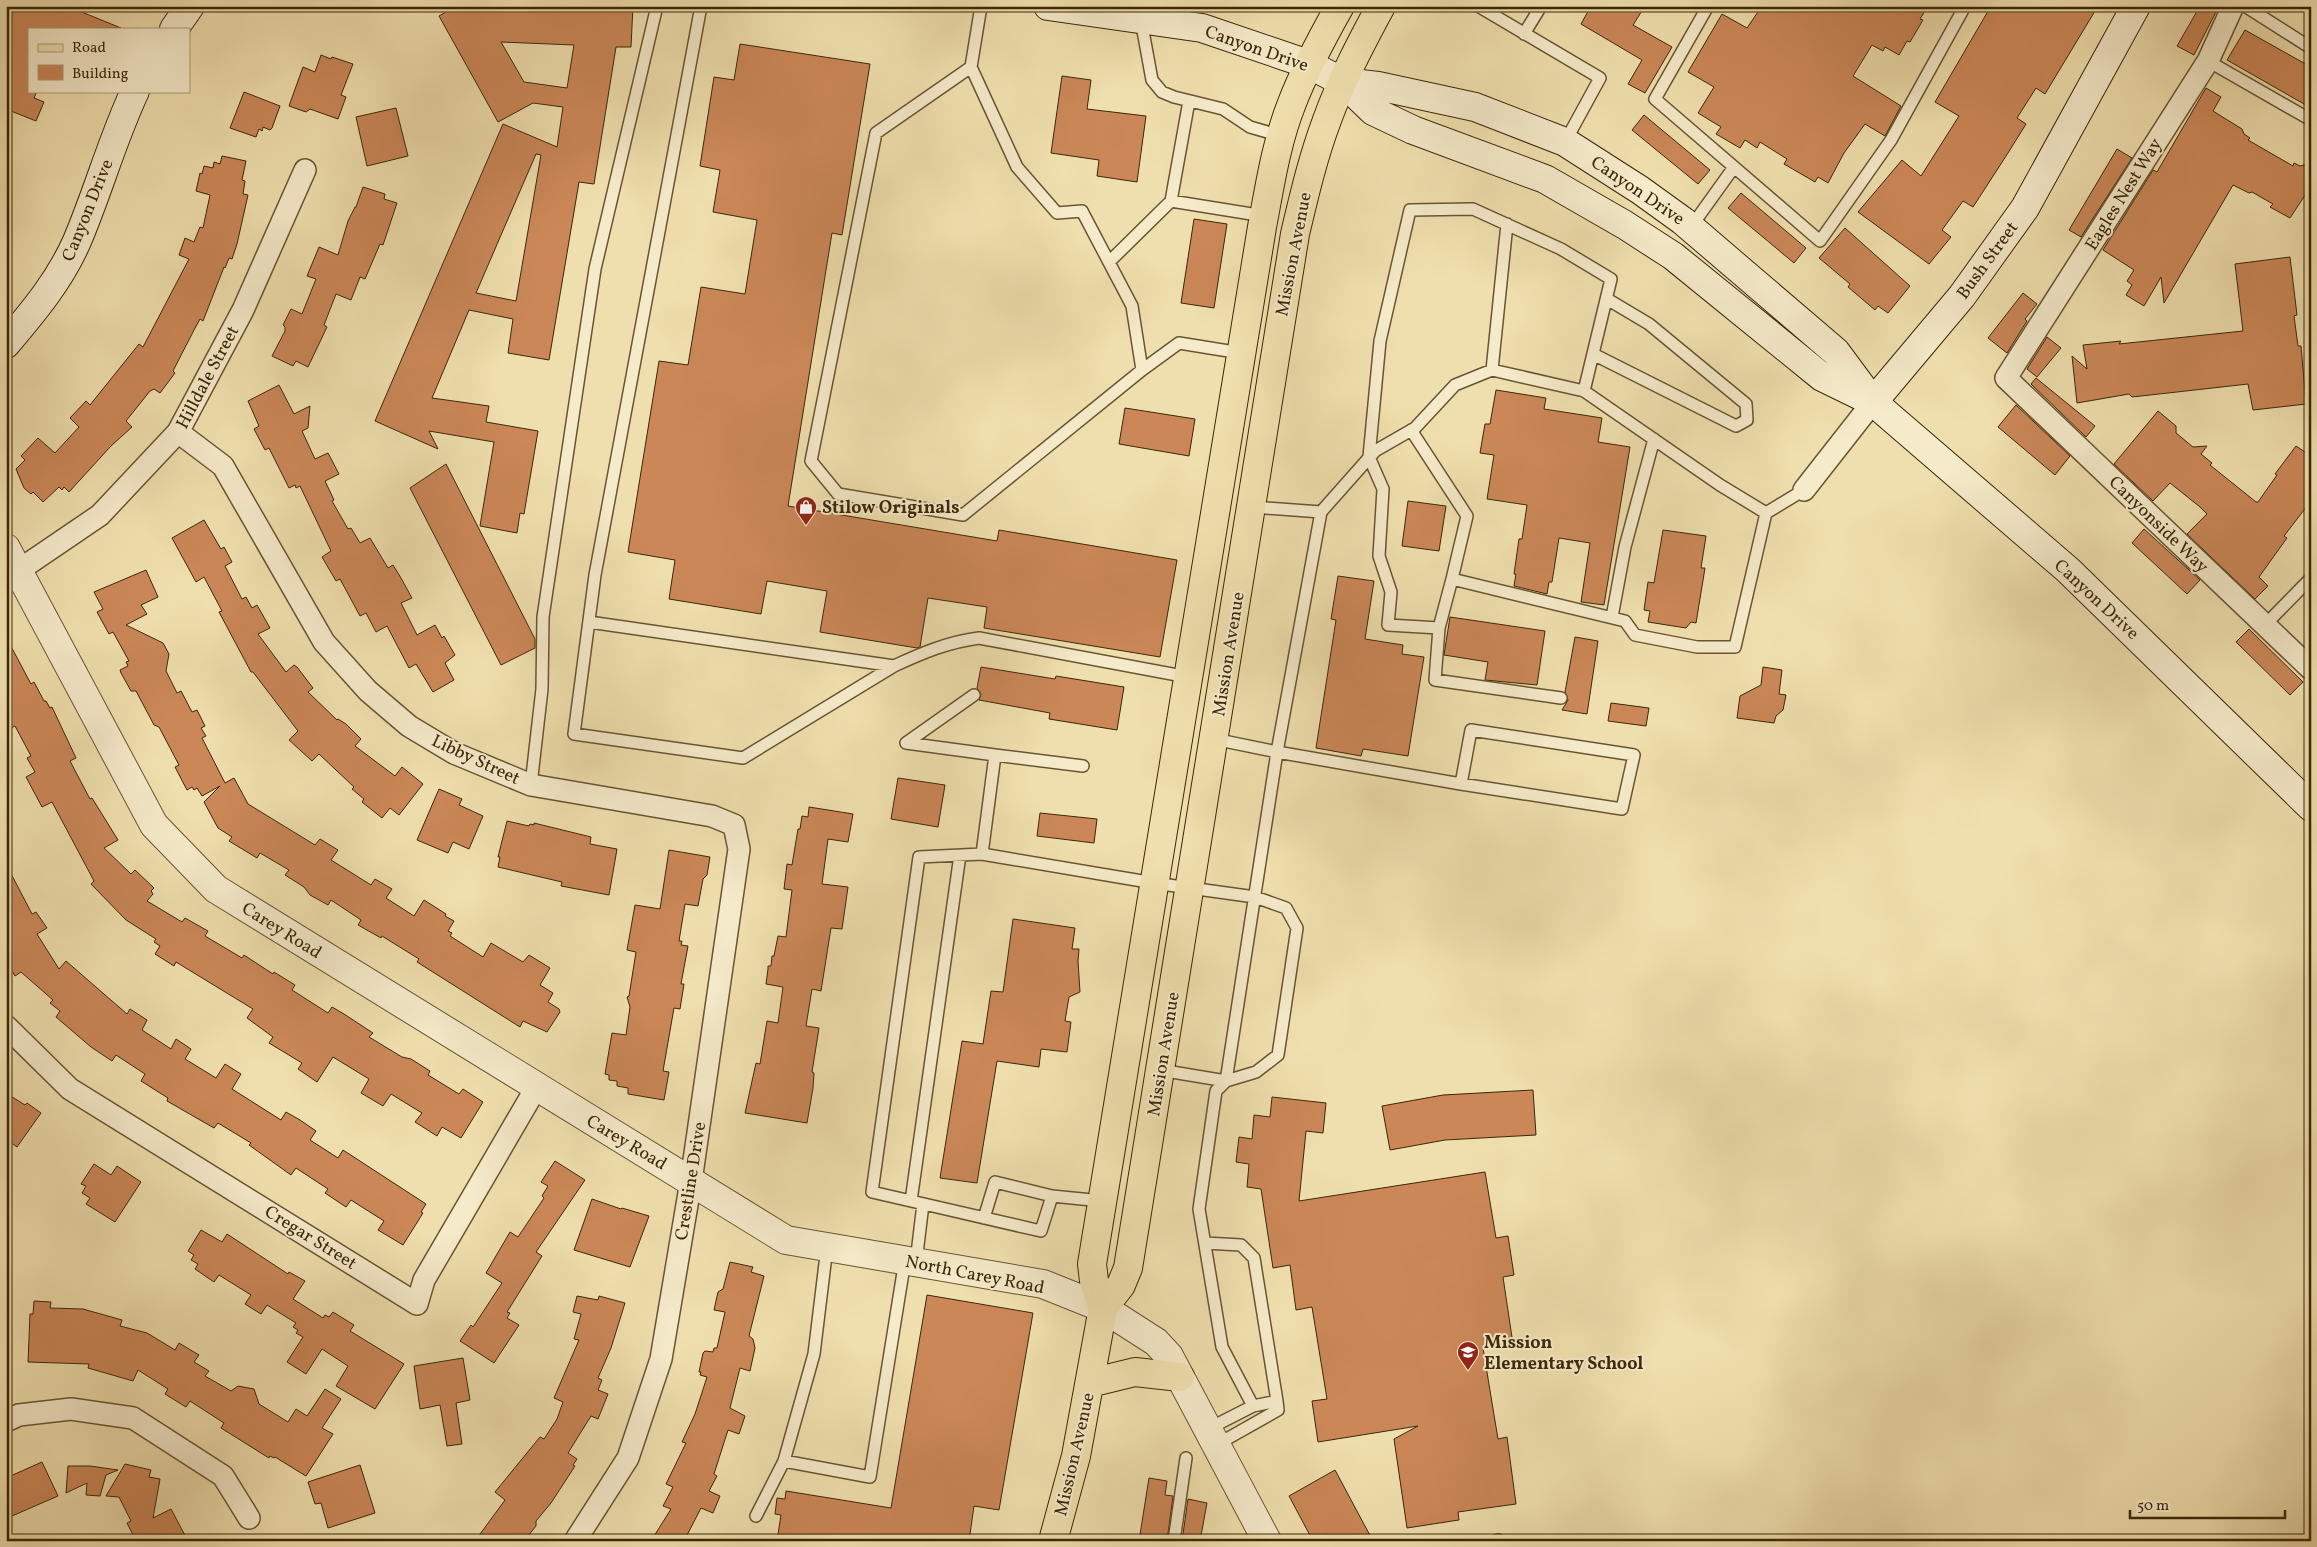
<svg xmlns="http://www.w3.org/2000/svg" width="2317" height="1547" viewBox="0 0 2317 1547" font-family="Vollkorn,serif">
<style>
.building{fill:#cb8758;stroke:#3b2707;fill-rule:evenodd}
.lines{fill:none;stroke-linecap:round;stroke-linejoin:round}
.service-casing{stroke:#685531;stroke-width:14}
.minor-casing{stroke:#685531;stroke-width:24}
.tertiary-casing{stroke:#685531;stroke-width:30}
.secondary-casing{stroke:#3b2707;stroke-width:30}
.primary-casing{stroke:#3b2707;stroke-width:30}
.service{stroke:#f5eaca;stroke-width:11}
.minor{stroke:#f5eaca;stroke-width:21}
.tertiary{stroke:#f5eaca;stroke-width:28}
.secondary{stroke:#f5eaca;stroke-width:28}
.primary{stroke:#f0dfae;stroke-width:28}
.labels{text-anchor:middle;stroke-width:4;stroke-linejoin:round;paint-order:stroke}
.street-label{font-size:18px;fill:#3b2707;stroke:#f5eaca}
.poi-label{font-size:18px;font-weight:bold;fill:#3b2707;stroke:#f5eaca;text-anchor:start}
</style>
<rect width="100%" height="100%" fill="#f0dfae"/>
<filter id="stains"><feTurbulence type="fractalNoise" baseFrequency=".004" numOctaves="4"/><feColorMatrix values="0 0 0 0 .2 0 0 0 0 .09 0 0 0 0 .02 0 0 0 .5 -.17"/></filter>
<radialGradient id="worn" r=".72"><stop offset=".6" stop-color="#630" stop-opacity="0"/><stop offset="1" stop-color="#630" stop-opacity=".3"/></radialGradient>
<path class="building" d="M6,6H67L121,28L29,29V91H37L34,98L44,102L36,121L6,109Z
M456,6H633L631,47H616L594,184L579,182L549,360L508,353L513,319L469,310L432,398L489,406L486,422L538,431L524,514L520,513L517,533L480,526L494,442L429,431L438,449L375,421L503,124L557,147L563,107L533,103L498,122L439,16ZM501,42L574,45L567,88L524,82ZM536,154L541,155L516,301L476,293Z
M1591,6H1645L1633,25L1672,47L1645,93L1628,84L1642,60L1581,24Z
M1762,6H1928L1920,19L1923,20L1910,42L1907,41L1899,55L1885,47L1883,51L1872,45L1853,76L1901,106L1885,136L1865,124L1844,153L1828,183L1818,177L1815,182L1784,164L1787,159L1760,142L1757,148L1745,140L1740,148L1716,134L1721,127L1698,113L1714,87L1688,72L1722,14L1747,28Z
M1991,6H2098L2045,94L2036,88L2017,118L2026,124L2008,153L1973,207L1963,201L1942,230L1951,237L1929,264L1858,212L1902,160L1921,176L1959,116L1935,102Z
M2200,6H2219L2194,55L2177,46Z
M2245,30L2311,67V108L2227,60Z
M740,44L870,64L842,235L832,233L788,506L997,541L999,530L1177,560L1160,657L984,628L987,607L928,598L920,647L917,648L820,632L827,591L767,581L761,614L669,599L675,560L628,552L659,361L688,365L701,287L745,294L757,220L713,212L720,170L700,166L714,77L734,80Z
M321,55L331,59L332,57L353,64L341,95L346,97L338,119L310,109L306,112L289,106L303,67L315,72Z
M1062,76L1091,80L1087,109L1146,116L1137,182L1097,176L1099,160L1051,153Z
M2206,88L2221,97L2213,111L2242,129L2244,134L2250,138L2248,140L2293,166L2294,163L2300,166L2311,163V186L2290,218L2270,207L2273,204L2252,192L2249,193L2233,185L2164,303L2161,277L2144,306L2126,295L2132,285L2127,281L2134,270L2103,250L2153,170L2157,172Z
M244,92L280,106L272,128L270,130L263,127L262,131L259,129L256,137L230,128Z
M396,108L408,156L367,166L356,117Z
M1644,115L1710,170L1698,184L1632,130Z
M2117,149L2132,158L2081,237L2069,230Z
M222,156L246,161L242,180L245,181L243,194L248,195L237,244L232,259L229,258L225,268L224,267L203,321L200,319L194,330L173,371L175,373L160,393L154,389L150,391L126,421L132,427L111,446L69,492L64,487L62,490L59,487L43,502L33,492L31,494L24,488L16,469L25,460L21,456L38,438L55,453L79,427L70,418L86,401L90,405L139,344L143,347L189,259L179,255L185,238L194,242L200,227L203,228L210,195L196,191L200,173L202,174L204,166L213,168L214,162L220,164Z
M363,187L385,194L384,199L397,203L383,245L380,244L365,279L360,277L351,300L336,294L324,325L327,327L308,367L296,361L293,366L272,356L285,331V327L283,325L291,309L302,314L316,279L307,276L319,247L338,255L348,221L355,207H356Z
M1741,193L1806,248L1794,263L1728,208Z
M1194,219L1227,224L1214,308L1181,303Z
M1845,228L1910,286L1888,313L1878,306L1875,310L1848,287L1850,284L1819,258Z
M2290,257L2297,315L2294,316L2298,346H2301L2306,404L2253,410L2248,384L2168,393L2132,397L2129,394L2077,403L2072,356L2087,369L2083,345L2121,341L2119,344L2243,331L2235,264Z
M2023,293L2037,304L2025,319L2027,321L2007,353L1988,338Z
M2047,337L2061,348L2037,377L2027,369Z
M2036,378L2095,426L2086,437L2031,384Z
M279,385L294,414L310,406L308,428L302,431L315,459L328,453L339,474L325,481L334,500L332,501L348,529L351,528L360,543L370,538L388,568L393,565L401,578L412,598L401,603L417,635L435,625L442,638L444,636L455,655L445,663L454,680L433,692L416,664L409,668L387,626L376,632L366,613L360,616L340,579L336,581L322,557L331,551L300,486L296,488L295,485L289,488L269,448L265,450L254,429L259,426L248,401Z
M1496,390L1546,398L1544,409L1602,418L1598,442L1630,447L1604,605L1581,602L1590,543L1559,538L1552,582H1549L1547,594L1514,586L1516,574H1514L1519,539H1522L1527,505L1487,499L1494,455L1480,453L1485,424H1490Z
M2016,405L2070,456L2055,475L1998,427Z
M1125,408L1195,419L1189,456L1119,444Z
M2158,411L2176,426V433L2193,447L2207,446L2201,454L2212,463L2210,465L2256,502H2258L2277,475L2275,474L2296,446L2311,456V501L2284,536L2287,538L2259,577L2268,586L2255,599L2187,534L2207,514L2200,507L2170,483L2153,501L2114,464Z
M446,464L535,639V648L501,665L410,488Z
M1408,501L1446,506L1439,551L1402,546Z
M204,520L221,549L224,547L232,562L225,566L242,599L246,597L252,608L257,605L270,628L258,634L286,672L294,665L297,667L313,688L308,692L337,720L338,719L346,724L361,739L355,746L395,776L402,767L423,784L399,815L390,808L382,818L362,802L364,799L352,789L354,787L319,754L312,761L289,740L298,731L253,672H251L219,612L222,611L204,577L196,582L172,538Z
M2144,529L2200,580L2187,594L2132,543Z
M1663,530L1706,536L1701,568H1705L1696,623L1691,622L1686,628L1648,622L1650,611L1644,610L1648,582L1654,583Z
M146,570L158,597L141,605L147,614L126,625L163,643L169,654L166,671L177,693L181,691L192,712L197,710L205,726L201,728L206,736L202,738L225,783L234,778L248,804L315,845L320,839L338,850L331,860L371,885L375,879L392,889L386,898L414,916L424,900L446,914L445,916L454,921L448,931L452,933L450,936L483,957L491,943L523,962L529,955L550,968L540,985L553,993L548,1002L559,1009L560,1012L547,1032L523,1021L520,1027L417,962L419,959L382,936L381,938L358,925L361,920L331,900L328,905L310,895L304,887L285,875L289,870L260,853L257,858L229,841L232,837L218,828L204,802L220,786L202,796L197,788L194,790L192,787L187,790L175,767L179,765L159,727L154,725L136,691H131L121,673L120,670L128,666L126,662L129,661L113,632L109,634L97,612L103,609L94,592Z
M1338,576L1374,581L1365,639L1403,645L1402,654L1424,657L1408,756L1363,749L1361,756L1316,748L1336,620L1331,619Z
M1450,617L1545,631L1537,685L1485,680L1488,662L1444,655Z
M2249,629L2303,682L2290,695L2236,642Z
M6,637L31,684L34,682L44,701H46L50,708L52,707L76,758L70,761L90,799L92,798L118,840L104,848L131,874L135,870L154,888L151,891L153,894L147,901L182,922L185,918L208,931L205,936L242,958L244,955L273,974L274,972L295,985L292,990L328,1013L332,1007L344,1014L373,1033L369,1037L402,1057L411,1059L430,1071L428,1075L459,1094L463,1089L483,1102L461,1138L442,1127L437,1136L415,1122L422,1113L391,1094L383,1106L361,1093L369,1079L333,1057L317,1082L298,1069L302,1063L269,1043L273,1037L247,1018L253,1009L176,962L174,966L155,954L160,946L154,942L156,939L126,920L91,884L94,881L52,802L42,807L26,777L35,772L27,758L31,756L15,726L6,731Z
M1575,637L1598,641L1587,714L1562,710L1568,700L1565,692Z
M981,667L1055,679L1056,676L1124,687L1117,730L1049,719L1050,713L979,700L981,694L977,688Z
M1763,667L1782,670L1779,694L1786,695L1783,710L1776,716L1774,723L1737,718L1740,696L1761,685Z
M1611,703L1649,708L1646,726L1608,721Z
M898,778L945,785L938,827L891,819Z
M439,789L462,799L459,805L483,816L469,849L453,842L448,853L417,840Z
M809,807L853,814L848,842L828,839L822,884L848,887L842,929L831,928L821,991L812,989L806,1026L819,1028L812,1072L814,1073L813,1088L807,1123L745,1113L756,1063L760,1064L767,1021L778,1023L783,987L766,984L768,969V966H771L772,956H774L778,936L786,937L792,890L784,889L787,864L792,865L798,829H800L802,816L808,817Z
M1040,813L1097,819L1094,843L1037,836Z
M507,821L529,826L530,824L534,825V823L591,837L590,844L617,849L609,895L561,886L562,882L498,867L500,857H498Z
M669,850L710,857L707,875L703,879L698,906L685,904L679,941H682L681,945L688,946L681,984H684L680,1009L674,1008L663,1071L669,1072L664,1100L628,1094V1088L617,1086V1081L609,1080V1075L605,1074L612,1033L626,1035L630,1007L627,997L629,996L636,952L627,950L635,905L660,909Z
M6,864L32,914L36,912L47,928L37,934L59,969L66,961L127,1014L130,1009L147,1020L142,1030L171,1049L176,1039L191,1049L185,1059L216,1078L225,1064L241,1074L232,1089L281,1120L286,1112L300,1120L316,1131L310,1140L338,1158L343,1150L426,1204L421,1212L423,1213L403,1245L378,1230L384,1221L351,1200L346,1207L325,1193L328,1189L296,1168L291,1175L249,1145L251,1143L218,1123L214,1128L167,1101L168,1098L141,1081L145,1074L116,1055L112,1061L91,1047L56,1017L60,1011L50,1003L53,1000L21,972L15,976L6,961Z
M1013,919L1075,928L1072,949H1079L1078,961L1080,992L1069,997L1065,1021L1071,1022L1067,1052L1041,1049L1039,1067L997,1061L977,1183L940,1178L962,1041L983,1044L991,991L1003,992Z
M1533,1090L1536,1135L1445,1140L1390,1150L1382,1106L1443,1095Z
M6,1093L25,1105L27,1103L41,1113L17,1147L6,1139Z
M1272,1097L1326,1103L1323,1133L1306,1131L1299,1201L1485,1172L1496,1238L1508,1236L1514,1275L1503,1277L1513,1344L1483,1348L1498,1439L1507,1437L1516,1504L1458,1512L1459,1520L1407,1528L1394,1439L1418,1426L1318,1442L1312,1401L1327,1399L1312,1307L1296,1310L1290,1265L1273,1268L1261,1189L1247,1187L1249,1164L1236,1162L1239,1137L1252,1139L1254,1115L1270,1117Z
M555,1161L585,1180L536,1252L542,1256L507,1312L510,1313L507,1318L519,1325L494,1363L460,1341L471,1325L473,1327L502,1283L486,1273L510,1232L518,1237L544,1198L542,1196L548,1186L541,1182Z
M94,1164L111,1175L117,1166L141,1182L115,1222L86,1204L90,1198L82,1193L86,1186L81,1184Z
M592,1199L621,1209L622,1208L649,1216L630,1267L574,1250Z
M201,1230L222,1242L227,1234L288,1274L289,1272L305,1281L293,1299L323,1318L325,1315L329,1317L333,1312L354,1325L350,1331L404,1364L375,1409L336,1386L348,1366L322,1349L306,1374L287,1362L303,1337L296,1333L298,1330L293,1327L296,1323L267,1305L261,1314L245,1304L251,1295L219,1275L214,1282L195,1269L198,1264L191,1260L194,1255L188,1251Z
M730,1262L753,1267L751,1272L764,1276L749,1336L753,1339L755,1348L750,1371L740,1368L730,1408L745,1416L739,1434L728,1430L714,1474L717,1476L709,1491L720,1496L713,1513L701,1508L684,1541H651L671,1509L663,1506L673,1487L666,1484L686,1443L682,1442L695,1414L707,1377L700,1375L701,1372H699L703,1353L705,1351L713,1352L714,1348H717L725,1312L714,1310L718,1292L723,1289Z
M927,1295L1033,1313L999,1510L974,1506L969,1541H777L781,1515L775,1514L777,1498L785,1499L786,1491L891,1508Z
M577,1296L598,1300L599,1296L625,1303L611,1348L598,1378L602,1380L598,1390L608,1394L598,1419L591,1416L568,1453L577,1459L573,1465L575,1466L551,1503L536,1521V1526L524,1541H475L505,1500L495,1492L540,1437L544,1439L557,1419L563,1402L554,1398L579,1340L574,1339L581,1314L573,1312Z
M34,1301L51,1302L50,1308L83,1309L122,1320L120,1326L147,1333L175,1350L179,1343L199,1355L194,1362L209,1371L205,1376L231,1391L238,1386L254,1389L259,1404L288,1422L296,1409L307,1416L325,1389L341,1399L322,1428L333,1434L306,1476L275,1457L274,1458L270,1456L269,1458L221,1428L224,1423L190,1401L186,1407L165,1394L168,1389L138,1370L133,1381L88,1368L89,1364L28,1362L30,1314H33Z
M463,1358L470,1400L456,1403L462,1444L447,1446L440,1405L420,1409L414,1366Z
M42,1462L58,1496L12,1516L6,1504V1478Z
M125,1464L151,1470L149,1477L160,1479L153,1518L171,1509L188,1541H136L127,1523L131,1521L119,1497L106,1496Z
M360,1465L375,1513L328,1528L321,1503L315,1504L308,1482Z
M68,1466H90L118,1470L106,1475L100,1496L86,1495L87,1483L66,1493Z
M1335,1470L1373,1541H1313L1289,1496Z
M1149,1478L1167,1481L1165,1495L1173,1496L1167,1541H1139Z
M1188,1499L1207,1503L1200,1541H1182Z"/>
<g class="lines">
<g class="service-casing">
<path id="service" d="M981,6L971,67L876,133L811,461L838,494L963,515L1142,370L1179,343L1241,353
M1478,6L1600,78L1565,142
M1708,6L1655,99L1820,241L1891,140L1965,6
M2245,6L2311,48
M1141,20L1152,80L1162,92L1174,97L1223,109L1250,127L1281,136
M1524,34L1541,6
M2208,61L2311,120
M971,67L1017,167L1057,213L1082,211L1132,306L1142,370
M1189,101L1171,201L1264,216
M1691,227L1734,167
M1109,262L1171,201
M1593,354L1736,426L1747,420L1746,404L1649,324L1607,299
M1492,370L1507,224
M1584,391L1611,279L1561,249L1473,209L1410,210L1380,341L1369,457L1383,489L1379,556L1391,592L1388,625L1439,628L1452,579L1625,621L1635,635L1697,647H1735L1766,513
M1411,430L1467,516L1452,579
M1321,512L1375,451L1415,428L1455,385L1492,370L1584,391L1720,485L1766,513L1804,490
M1612,617L1625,547L1654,439
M589,622L894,666L743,758L574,734L595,575L701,6
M2265,625L2311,578
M1439,628L1435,680L1561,698
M894,666C922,653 948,642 979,638L1188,677
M974,695L906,743L995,755
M1214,739L1277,752L1321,512L1252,507
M1083,766L995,755L982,854L1154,883L1255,897L1286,908L1297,928L1278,1055L1256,1072L1226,1081L1160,1070
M531,785L542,689L543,617L595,269L657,6
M960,855L911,1201L872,1192L919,857L982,854
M911,1201L1041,1231L1052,1196
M984,1218L995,1182L1052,1196L1102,1201
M1205,1243L1241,1245L1254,1258L1277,1401L1278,1410L1216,1445
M916,1262L923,1204
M1253,1406L1277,1401
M1208,1429L1253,1406L1222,1347L1199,1209L1216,1091L1226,1081L1277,752L1461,784L1622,809L1634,755L1471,730L1461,784
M784,1461L814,1354L827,1247
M756,1516L784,1461L870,1477L905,1260
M1174,1541L1186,1458
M1496,1541L1498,1540"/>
</g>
<g class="minor-casing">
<path id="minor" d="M2233,6L2208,61L2006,378L2311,669
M178,432L223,466L324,642L368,691L409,726L454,753L531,785L712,816L734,825L739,849L691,1181L661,1359L628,1458L575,1541
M1804,490L1873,402
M6,579L100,515L178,432L243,310L305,170
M6,1026L70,1089L417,1304L424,1280L536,1088
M6,1421L19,1415L71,1409L133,1418L223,1476L249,1518"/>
</g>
<g class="tertiary-casing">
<path id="tertiary" d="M6,548L154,825L216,889L786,1240L1043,1284L1103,1308L1156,1342L1169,1356L1267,1541"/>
</g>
<g class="secondary-casing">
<path id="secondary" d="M1048,6L1202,28L1308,64L1343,82L1373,111L1413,130L1545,179L1625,225L1673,256L1822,377L1867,399
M174,29L190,6
M1343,82L1378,86L1475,107L1565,142L1640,190L1683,221L1836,352L1873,402L2068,570L2311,807
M6,344C34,311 60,280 77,241C98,192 112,140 135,91
M1873,402L1962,296L2025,208L2136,6"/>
</g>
<g class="primary-casing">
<path id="primary" d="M1103,1308L1094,1281L1092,1264L1262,227C1270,185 1276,143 1292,103C1305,69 1322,38 1340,6
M1090,1383L1135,1372L1180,1377
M1053,1541L1076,1456L1103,1308L1121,1285L1128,1268L1295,234C1304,196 1313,157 1327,120C1341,81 1361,43 1381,6"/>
</g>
<use href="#service" class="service"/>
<use href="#minor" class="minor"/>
<use href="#tertiary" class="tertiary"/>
<use href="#secondary" class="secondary"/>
<use href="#primary" class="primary"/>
</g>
<defs>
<g id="shop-pin" transform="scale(1.125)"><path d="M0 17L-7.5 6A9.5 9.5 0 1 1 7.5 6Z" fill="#8f2418" stroke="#f5eaca"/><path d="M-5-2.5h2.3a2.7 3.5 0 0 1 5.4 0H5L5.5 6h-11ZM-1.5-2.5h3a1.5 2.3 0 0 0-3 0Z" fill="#fff"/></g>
<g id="school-pin" transform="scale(1.125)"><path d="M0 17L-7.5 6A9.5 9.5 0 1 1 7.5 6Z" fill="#8f2418" stroke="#f5eaca"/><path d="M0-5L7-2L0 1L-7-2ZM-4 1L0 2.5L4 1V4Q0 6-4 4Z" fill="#fff"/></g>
</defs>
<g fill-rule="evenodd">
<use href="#shop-pin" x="806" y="507"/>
<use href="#school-pin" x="1468" y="1352"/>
</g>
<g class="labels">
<g class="street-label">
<text transform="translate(1257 48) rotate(19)" y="6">Canyon Drive</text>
<text transform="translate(1638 190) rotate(34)" y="6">Canyon Drive</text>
<text transform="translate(2123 194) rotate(-58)" y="6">Eagles Nest Way</text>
<text transform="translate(87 210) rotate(-68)" y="6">Canyon Drive</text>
<text transform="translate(1293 254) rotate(-79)" y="6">Mission Avenue</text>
<text transform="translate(1987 260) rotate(-54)" y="6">Bush Street</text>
<text transform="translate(207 377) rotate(-62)" y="6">Hilldale Street</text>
<text transform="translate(2159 524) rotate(44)" y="6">Canyonside Way</text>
<text transform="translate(2097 599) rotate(43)" y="6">Canyon Drive</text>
<text transform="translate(1228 654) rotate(-81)" y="6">Mission Avenue</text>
<text transform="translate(476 759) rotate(25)" y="6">Libby Street</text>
<text transform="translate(282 930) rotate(32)" y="6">Carey Road</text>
<text transform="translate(1163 1054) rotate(-81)" y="6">Mission Avenue</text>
<text transform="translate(627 1142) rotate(31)" y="6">Carey Road</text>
<text transform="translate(690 1181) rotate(-81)" y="6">Crestline Drive</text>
<text transform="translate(311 1237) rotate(32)" y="6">Cregar Street</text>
<text transform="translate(975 1274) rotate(11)" y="6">North Carey Road</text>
<text transform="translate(1074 1454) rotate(-77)" y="6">Mission Avenue</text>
</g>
<g class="poi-label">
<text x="822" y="513">Stilow Originals</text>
<text x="1484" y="1348">Mission<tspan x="1484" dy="21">Elementary School</tspan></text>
</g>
</g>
<rect width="2317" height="1547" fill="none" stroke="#f0dfae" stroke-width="25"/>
<rect x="8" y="8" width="2302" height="1532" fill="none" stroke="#3b2707" stroke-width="2.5"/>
<rect x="12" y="12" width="2292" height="1522" fill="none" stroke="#3b2707"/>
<rect x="28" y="28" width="162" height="65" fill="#f5eaca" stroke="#ab9c7c"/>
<rect x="38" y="44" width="25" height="8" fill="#f0dfae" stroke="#ab9c7c"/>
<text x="72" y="52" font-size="15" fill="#3b2707">Road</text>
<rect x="38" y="65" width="25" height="15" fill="#cb8758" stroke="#ab9c7c"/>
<text x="72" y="78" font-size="15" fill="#3b2707">Building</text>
<path d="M2130 1510v8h155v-8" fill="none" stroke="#3b2707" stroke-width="2.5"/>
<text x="2137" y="1510" font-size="15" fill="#3b2707" stroke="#f5eaca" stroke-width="4" paint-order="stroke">50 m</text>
<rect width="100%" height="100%" filter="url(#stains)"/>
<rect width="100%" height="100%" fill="url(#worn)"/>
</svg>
